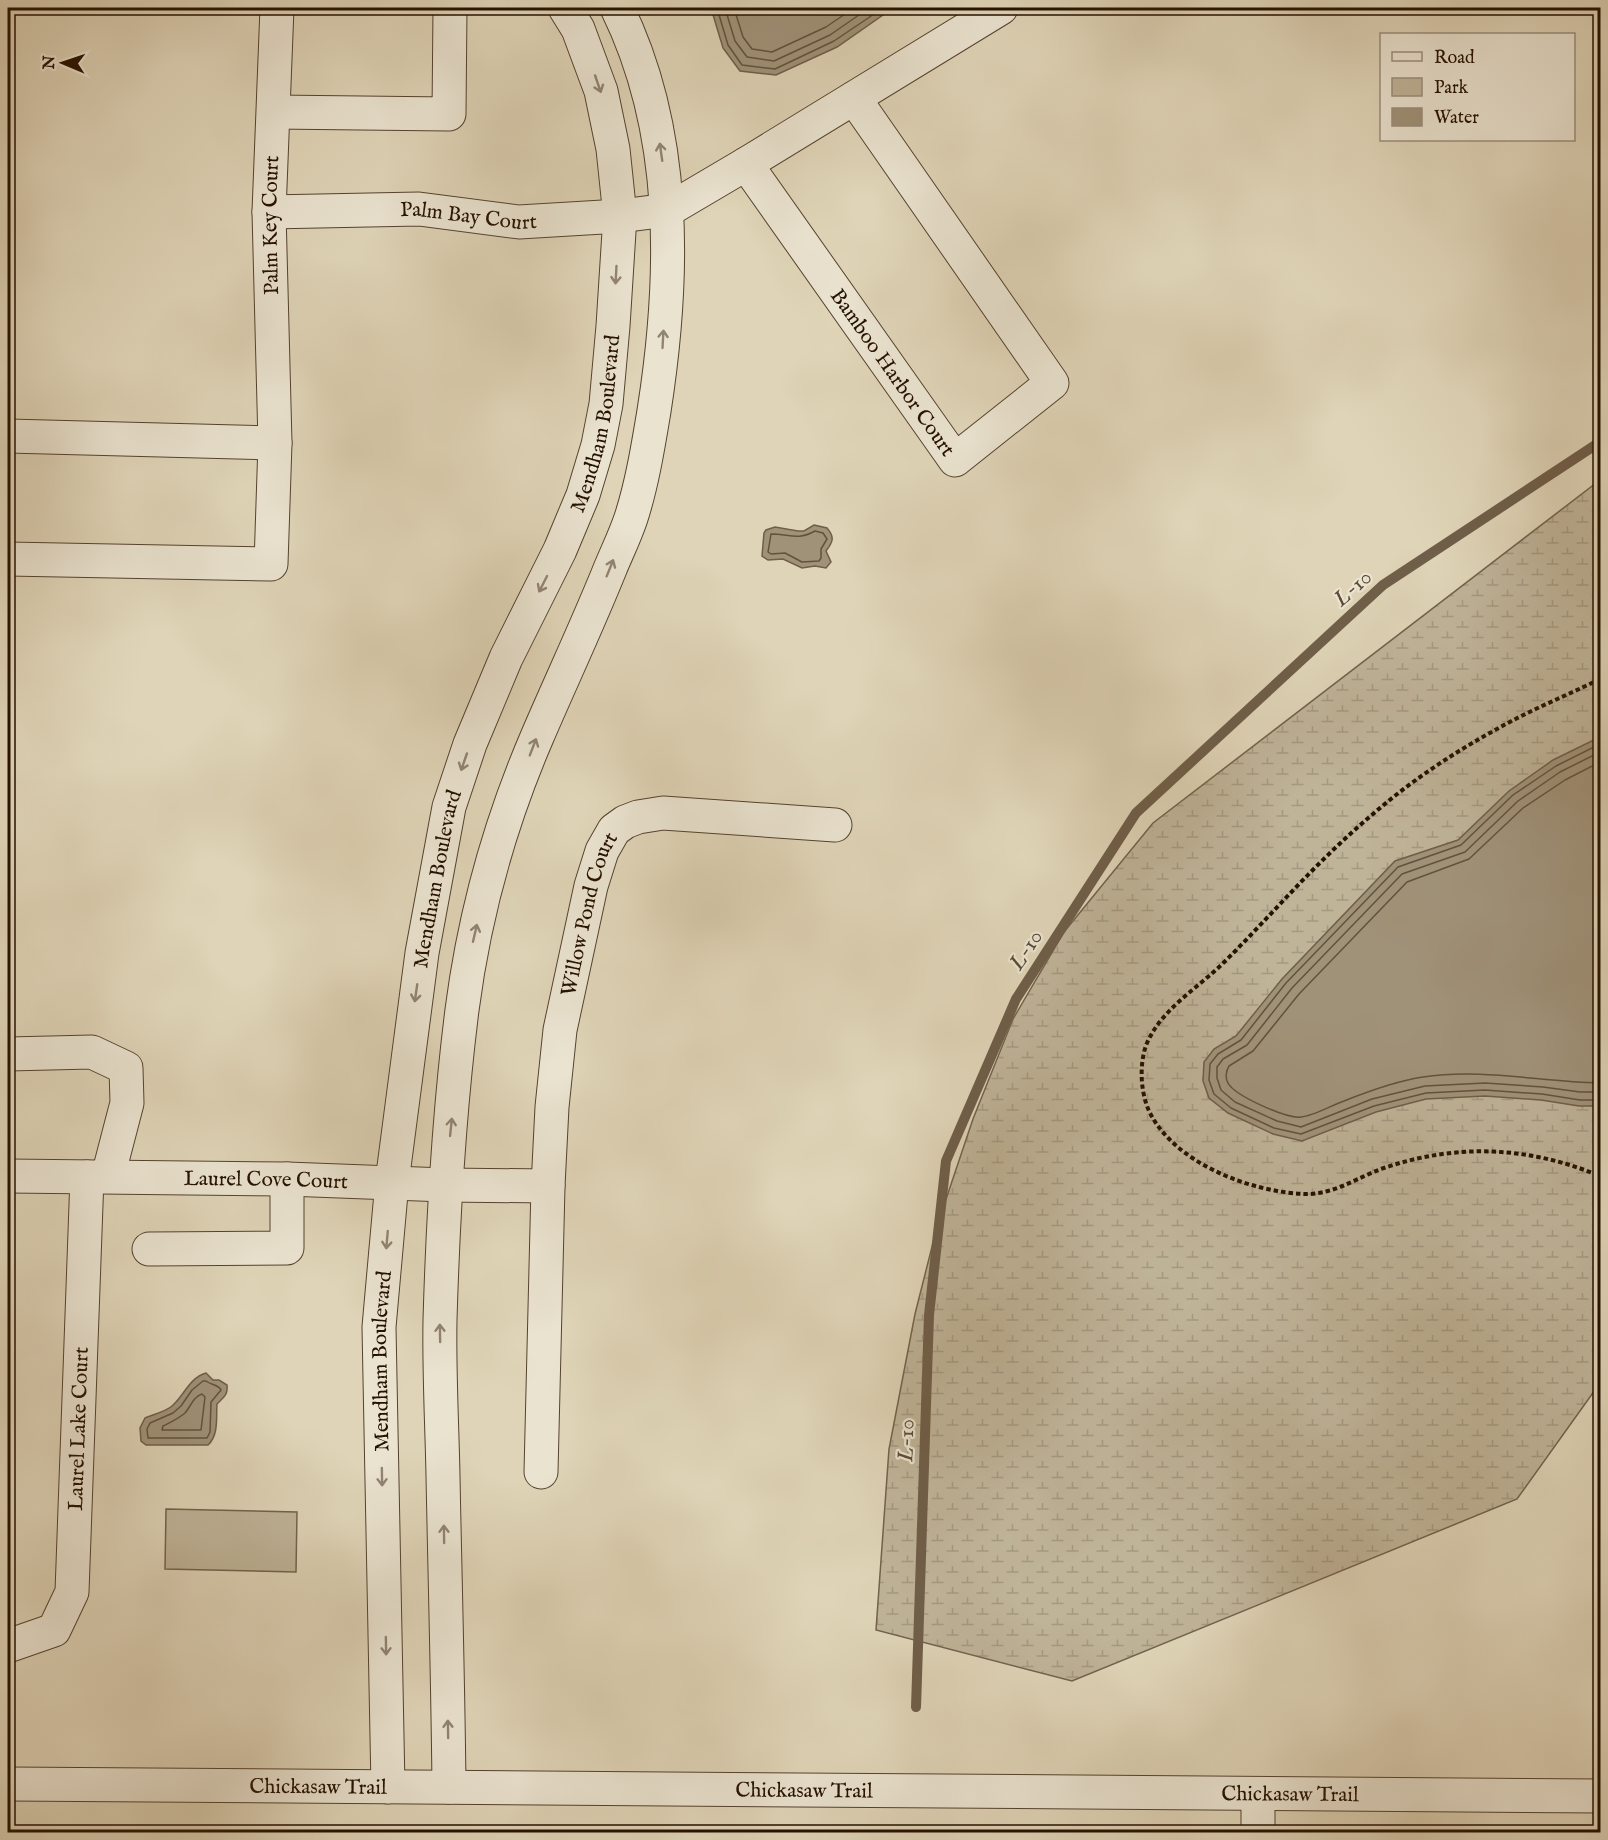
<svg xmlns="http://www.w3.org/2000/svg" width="1608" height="1840" viewBox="0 0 1608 1840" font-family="'IM FELL English',serif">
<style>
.green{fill:#bfb398;stroke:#72624c;stroke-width:1.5}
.wetland{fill:url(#wetland-marsh);stroke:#72624c;stroke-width:1.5}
.water{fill:#a09279;stroke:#6f5e49;stroke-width:1.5}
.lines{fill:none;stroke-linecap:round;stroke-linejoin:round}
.shore{stroke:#62523c;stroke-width:1.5}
.stream{stroke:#6f5e49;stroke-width:10}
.minor-casing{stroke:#54422e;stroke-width:35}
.path{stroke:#251100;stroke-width:4;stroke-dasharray:4.5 3;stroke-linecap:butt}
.minor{stroke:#eae3d0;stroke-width:33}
.oneway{stroke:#918472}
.labels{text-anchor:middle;stroke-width:4.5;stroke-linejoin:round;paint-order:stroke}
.street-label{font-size:21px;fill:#251100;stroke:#eae3d0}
.water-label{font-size:22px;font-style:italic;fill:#5c4b36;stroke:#eae3d0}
</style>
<defs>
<pattern id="wetland-marsh" width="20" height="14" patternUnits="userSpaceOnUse" patternTransform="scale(1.5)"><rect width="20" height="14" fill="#bfb398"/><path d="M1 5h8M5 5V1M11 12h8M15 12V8" fill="none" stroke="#a49981"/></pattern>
</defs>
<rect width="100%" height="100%" fill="#dfd4b7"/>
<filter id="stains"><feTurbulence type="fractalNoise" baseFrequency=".00333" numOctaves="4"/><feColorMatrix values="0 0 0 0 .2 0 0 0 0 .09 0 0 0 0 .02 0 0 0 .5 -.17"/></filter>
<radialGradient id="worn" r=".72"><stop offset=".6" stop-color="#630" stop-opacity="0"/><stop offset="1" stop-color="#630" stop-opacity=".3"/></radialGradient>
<path class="green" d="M166,1509L297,1512L296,1572L165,1569Z"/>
<path class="wetland" d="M1600,480V1383L1517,1499L1072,1681L876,1630L889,1449L915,1314L938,1223L973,1119L1013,1019L1064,932L1153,823Z"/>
<path class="water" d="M711,8H893L837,47L776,75L740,71L723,48Z
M814,525L827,528C835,537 833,542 826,551L831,562L826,568L815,566L802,568L783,559L768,560L762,556L764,533L766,530L775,527L798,531H804Z
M1600,737V1106H1579L1541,1100L1485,1096L1426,1099L1376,1112L1302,1141L1273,1134L1228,1113L1209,1098L1203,1081L1204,1062L1214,1049L1236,1036L1282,979L1395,861L1458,840L1509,791L1553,760Z
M206,1373L213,1380H219L227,1385C228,1395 224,1397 217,1404C216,1417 219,1435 208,1445H146L141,1441L140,1428L145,1418C154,1414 165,1412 172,1406C184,1396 189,1378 206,1373Z"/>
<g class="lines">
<path class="shore" d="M717,8L728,45L742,65L775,69L834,41L883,8
M725,8L735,41L747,57L774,61L830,35L869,8
M734,8L743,37L752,49L772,52L826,27L854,8
M815,531L823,533L827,539L821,549V558L819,561L802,562L785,553L771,554L768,552L771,534C790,534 797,541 815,531Z
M1600,744L1556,766L1513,795L1461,845L1398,867L1286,983L1241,1040L1218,1054L1210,1064L1209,1080L1214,1094L1231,1108L1274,1128L1301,1134L1374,1106L1426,1093L1485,1090L1542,1094L1580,1100H1600
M1600,752L1560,772L1518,801L1465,852L1402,874L1292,988L1247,1045L1223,1059L1217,1067V1078L1221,1090L1235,1102L1277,1121L1301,1127L1372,1099L1425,1086L1485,1083L1543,1087L1580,1092H1600
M1600,762L1565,780L1523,808L1469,859L1407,882L1299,994L1253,1051L1229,1066C1226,1071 1225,1078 1228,1083C1235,1096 1287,1119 1301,1117C1314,1116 1332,1105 1344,1101C1369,1091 1396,1081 1423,1077C1482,1068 1541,1082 1600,1083
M203,1381H206C211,1385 219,1385 221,1390L211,1402L210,1432L207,1438H148L147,1429L150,1423L173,1413L181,1406L192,1390Z
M202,1394L205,1397L201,1430H162L163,1426C171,1422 178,1419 185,1413C191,1406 193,1397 202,1394Z"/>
<path class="stream" d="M916,1707L929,1315L946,1161L1016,999L1136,813L1383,585L1600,442"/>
<g class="minor-casing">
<g id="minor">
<path d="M274,112L449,114L450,8"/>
<path id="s1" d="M746,164L955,460L1052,383L854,98"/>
<path id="s2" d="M269,212L419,209L519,222L620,216L668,210L746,164L1001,8"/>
<path d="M8,436L275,443"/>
<path id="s3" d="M8,559L271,564L275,443L269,212L277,8"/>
<path d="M8,1054L92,1052L126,1068L127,1103L108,1176"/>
<path id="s4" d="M8,1176L287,1179L445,1185L548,1186"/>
<path d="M149,1249L287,1248V1179"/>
<path id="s5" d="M541,1472L548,1186L552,1107L560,1030L591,886L602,851L614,830L625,822L638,817L663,813L835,825"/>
<path id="s6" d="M8,1646L54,1630L72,1592L87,1177"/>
<path id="s7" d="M8,1784L1600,1796"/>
<path id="s8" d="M388,1787L379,1327L392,1182L422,953L449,807L470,744L506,658L560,550L583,495L598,445L606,404L613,326L620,216L613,149L601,91L578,29L565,8"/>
<path d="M449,1787C448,1683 445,1580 443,1476C442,1424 439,1372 440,1320C443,1217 449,1113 462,1010C474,917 500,823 537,737C561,681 587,626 610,569C617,552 625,536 631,518C642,484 648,447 654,411C675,277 678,132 617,8"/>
<path d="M1258,1832V1794"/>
</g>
</g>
<path class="path" d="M1600,679C1566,696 1530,710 1497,729C1453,753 1411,781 1373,814C1341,841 1311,871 1282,902C1261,924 1240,947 1218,968C1193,991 1161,1011 1147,1043C1142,1055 1141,1070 1142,1083C1143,1092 1145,1102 1149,1111C1174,1163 1250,1192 1305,1194C1332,1195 1357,1178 1381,1169C1455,1143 1528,1146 1600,1176"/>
<use href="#minor" class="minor"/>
</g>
<defs><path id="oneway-shaft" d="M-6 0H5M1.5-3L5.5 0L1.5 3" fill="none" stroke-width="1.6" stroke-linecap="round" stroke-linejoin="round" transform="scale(1.5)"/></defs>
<g class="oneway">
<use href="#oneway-shaft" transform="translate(598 84) rotate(71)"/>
<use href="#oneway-shaft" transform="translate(661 152) rotate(-98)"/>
<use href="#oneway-shaft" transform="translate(616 275) rotate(93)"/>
<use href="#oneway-shaft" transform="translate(663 339) rotate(-87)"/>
<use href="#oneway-shaft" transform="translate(610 568) rotate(-68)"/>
<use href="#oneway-shaft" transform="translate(543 584) rotate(117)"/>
<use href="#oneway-shaft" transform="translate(533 747) rotate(-69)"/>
<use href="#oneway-shaft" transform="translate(464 762) rotate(109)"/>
<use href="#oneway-shaft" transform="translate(475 933) rotate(-77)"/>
<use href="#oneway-shaft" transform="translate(416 993) rotate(98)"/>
<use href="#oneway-shaft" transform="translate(451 1127) rotate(-84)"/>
<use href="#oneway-shaft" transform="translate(387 1240) rotate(95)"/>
<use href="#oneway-shaft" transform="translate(440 1333) rotate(-91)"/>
<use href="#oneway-shaft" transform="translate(382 1477) rotate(89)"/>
<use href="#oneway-shaft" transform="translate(444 1534) rotate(-91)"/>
<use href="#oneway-shaft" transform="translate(386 1646) rotate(89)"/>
<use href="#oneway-shaft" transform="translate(448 1729) rotate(-91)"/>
</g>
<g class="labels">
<g class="street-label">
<text dy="7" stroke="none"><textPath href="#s2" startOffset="200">Palm Bay Court</textPath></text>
<text dy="7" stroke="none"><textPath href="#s3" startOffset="602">Palm Key Court</textPath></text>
<text dy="7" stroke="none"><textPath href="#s1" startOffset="255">Bamboo Harbor Court</textPath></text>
<text dy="7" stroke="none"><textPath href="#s8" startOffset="1398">Mendham Boulevard</textPath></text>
<text dy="7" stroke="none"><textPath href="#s8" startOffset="912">Mendham Boulevard</textPath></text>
<text dy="7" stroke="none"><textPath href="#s5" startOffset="562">Willow Pond Court</textPath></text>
<text dy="7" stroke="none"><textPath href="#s4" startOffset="258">Laurel Cove Court</textPath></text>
<text dy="7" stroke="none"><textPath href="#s8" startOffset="426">Mendham Boulevard</textPath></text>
<text dy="7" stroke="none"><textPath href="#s6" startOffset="254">Laurel Lake Court</textPath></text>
<text dy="7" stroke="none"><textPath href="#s7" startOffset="310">Chickasaw Trail</textPath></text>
<text dy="7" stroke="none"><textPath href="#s7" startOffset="796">Chickasaw Trail</textPath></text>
<text dy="7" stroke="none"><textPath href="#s7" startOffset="1282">Chickasaw Trail</textPath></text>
</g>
<g class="water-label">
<text transform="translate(1352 587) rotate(-42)" y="8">L-10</text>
<text transform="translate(1025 949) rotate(-57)" y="8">L-10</text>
<text transform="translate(905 1440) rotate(-88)" y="8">L-10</text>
</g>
</g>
<rect width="1608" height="1840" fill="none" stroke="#dfd4b7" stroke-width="30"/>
<rect x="9" y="9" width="1590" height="1822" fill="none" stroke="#251100" stroke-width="3"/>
<rect x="15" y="15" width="1578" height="1810" fill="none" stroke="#251100" stroke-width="1.5"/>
<rect x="1380" y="33" width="195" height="108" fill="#eae3d0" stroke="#9b8f7d" stroke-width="1.5"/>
<rect x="1392" y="52" width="30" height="9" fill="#eae3d0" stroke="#9b8f7d" stroke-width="1.5"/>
<text x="1434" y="63" font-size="18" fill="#251100">Road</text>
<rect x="1392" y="78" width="30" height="18" fill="#bfb398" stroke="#9b8f7d" stroke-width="1.5"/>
<text x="1434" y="93" font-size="18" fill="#251100">Park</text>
<rect x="1392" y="108" width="30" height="18" fill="#a09279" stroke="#9b8f7d" stroke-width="1.5"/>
<text x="1434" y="123" font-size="18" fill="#251100">Water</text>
<g transform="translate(63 63) rotate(272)" stroke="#eae3d0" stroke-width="4.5" paint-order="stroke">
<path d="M0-4.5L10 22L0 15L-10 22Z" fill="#251100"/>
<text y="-9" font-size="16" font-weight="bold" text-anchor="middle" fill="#251100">N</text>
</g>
<rect width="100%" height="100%" filter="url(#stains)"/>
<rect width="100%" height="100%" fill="url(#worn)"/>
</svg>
